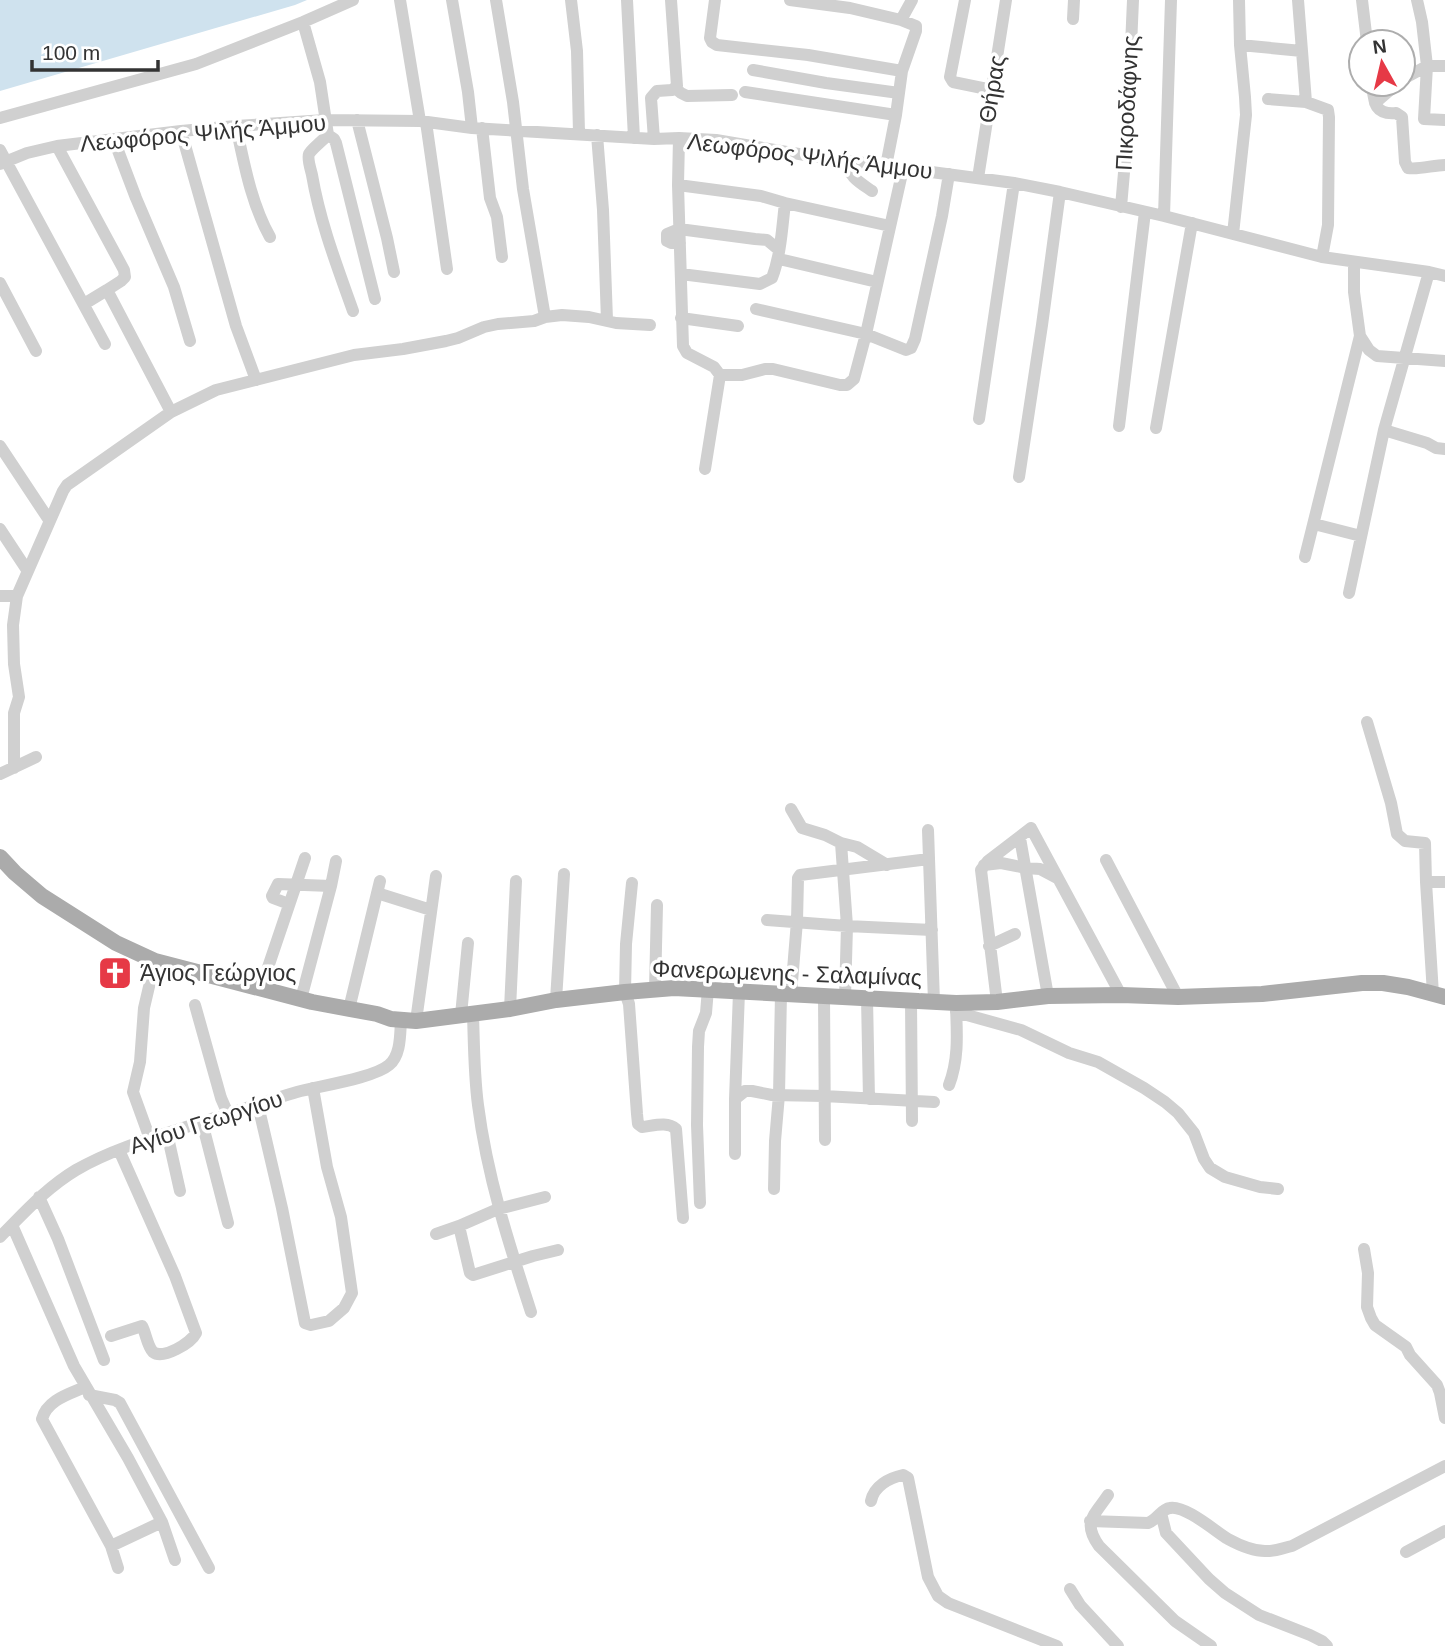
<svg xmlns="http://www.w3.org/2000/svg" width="1445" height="1646" viewBox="0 0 1445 1646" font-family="Helvetica,sans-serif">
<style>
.water{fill:#cfe2ee}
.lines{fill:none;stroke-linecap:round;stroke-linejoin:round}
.minor{stroke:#d0d0d0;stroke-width:12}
.major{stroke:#ababab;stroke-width:16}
.labels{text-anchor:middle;stroke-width:7;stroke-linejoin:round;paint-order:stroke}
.street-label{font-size:23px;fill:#333;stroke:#fff}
.poi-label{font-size:23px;fill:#333;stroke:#fff;text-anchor:start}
</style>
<rect width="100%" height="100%" fill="#fff"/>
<path class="water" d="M0,0H307L295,5L0,91Z"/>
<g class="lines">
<path class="minor" d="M400,0L420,121
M452,0L468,92L472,128
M496,0L513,102L523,189L545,317
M571,0L577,51L579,133
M627,0L634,138
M715,0L710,38L712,42L717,45L808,55L902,71
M790,0L850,8L901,20L916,26V31L902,71L896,115L886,166
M965,0L950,77L953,82L992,90
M1298,0L1306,102L1328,110L1329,117L1328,225L1322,257
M1362,0L1367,42
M1417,0L1422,22L1427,66L1424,119L1445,120
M1073,19L1074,0
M901,20L912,0
M303,22L320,82L328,135C324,139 309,152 309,154C307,159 311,170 312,175C320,222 337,266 353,311
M1240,45L1302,51
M1427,66H1445
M753,70L826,83L899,93
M1403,79L1427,66
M1372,84C1374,102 1374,115 1396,113L1402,117L1405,162L1408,168C1418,170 1434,165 1445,165
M675,88L681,93L687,96L732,95
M745,92L896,115
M1268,99L1306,102
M1375,103L1397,84
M0,118L196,64L303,22L353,0
M357,120L387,238L394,272
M426,122L447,269
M236,126C244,163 251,203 270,237
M482,128L490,198L497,217L502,257
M181,131L236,326L256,380
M328,135L334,139L336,143L375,299
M597,135L603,210L607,320
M679,138L678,185L683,346L687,353L714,367L720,375L705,469
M654,139L651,98L657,91L672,90L677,86L671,0
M114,140L136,198L174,287L190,341
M57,146L124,270L125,277L121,281L107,290
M0,150L105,344
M846,161C849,177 859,182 872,191
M0,164L27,153L57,146L181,131L236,126L325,120L420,121L472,128L654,139L679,138L716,140L811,156L1014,183L1060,192L1164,216L1322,257L1429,272L1445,276
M978,178L1006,0
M678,185L761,196L785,203L890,226
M1121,207L1127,138L1133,0
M1164,216L1171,0
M1233,234L1246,115L1245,97L1240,45L1239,0
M680,243H671L667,241V234L679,229L755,239L767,240L779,250
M779,259L877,282
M681,274L760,284L772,278C781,254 782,228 785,203
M0,283L36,351
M84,304L107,290L171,412
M756,309L866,334L906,350L911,348L915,339L942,216L949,174
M681,318L738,326
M1360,336L1369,350L1377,356L1445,361
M720,375H742L765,369H773L840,385H847L854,379L866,334L903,169
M979,419L1014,183
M1119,426L1145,212
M1156,428L1192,223
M1384,430L1427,443L1436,448L1445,449
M0,446L49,520
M1019,477L1042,325L1060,192
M1314,524L1361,536
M0,529L27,570
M1305,557L1360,336L1354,292V262
M1349,593L1384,430L1429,272
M0,596H17
M1367,722L1391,803L1397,834L1405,841L1425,843L1426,882L1433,994
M14,768V713L19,697L14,664L13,625L17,596L63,491L67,485L171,412L216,390L354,355L403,349L446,341L458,338L484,327L498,324L534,321L545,317L562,315L589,317L616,323L650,325
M0,774L36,757
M791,809L802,828L825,835L841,843L857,847L887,865
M928,830L934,1002
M1020,838L1048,996
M841,843L847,926L845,997
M1106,860L1178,997
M984,865L1001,863L1026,868L1040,869L1057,878
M1426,882H1445
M632,883L626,944L625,992L629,1004L637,1114L638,1124L642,1127C653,1126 667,1121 676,1129L683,1218
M377,893L431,910
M289,904L273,898L272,896L278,884L331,886
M767,920L847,926L932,930
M989,946L1015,934
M261,988L305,858
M655,989L657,905
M791,994L797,921L798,878L800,875L929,859
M824,996L825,1140
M867,998L869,1099
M301,999L331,886L336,861
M556,1000L564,874
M911,1001L912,1121
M997,1002L981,870L988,861L1031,828L1121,995
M195,1005L221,1098L228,1114
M349,1009L380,881
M510,1009L516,881
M956,1012L1021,1030L1069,1053L1098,1062L1144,1088L1165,1102L1178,1113L1194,1133L1204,1159L1210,1168L1225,1177L1260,1187L1278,1189
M473,1014C474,1044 474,1075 478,1105C487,1176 509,1244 531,1312
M461,1015L468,943
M416,1021L436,876
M949,1085C959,1059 957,1033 956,1007
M735,1099L745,1091H752L772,1095L824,1096L934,1102
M258,1105L282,1208L305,1323L311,1325L329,1321L344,1308L352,1293L341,1217L327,1167L313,1088
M202,1122L228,1223
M167,1133L180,1191
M150,1139L133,1092L140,1062L144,1008L155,961
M735,1154V1099L739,992
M774,1189L775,1141L779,1095L781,994
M39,1197L58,1239L104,1360
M700,1203L697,1125L698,1047L699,1031L706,1013L708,989
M12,1225L74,1366L128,1458L162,1522L175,1560
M459,1226L470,1273L473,1275L533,1256L558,1250
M436,1234L459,1226L498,1209L545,1197
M0,1237C24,1213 46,1188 76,1170C116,1147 162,1135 205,1121C236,1112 266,1101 297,1092C319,1086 374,1078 389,1065C401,1055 400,1035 401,1020
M1364,1249L1368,1273L1367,1307L1371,1318L1375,1325L1406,1347L1410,1355L1437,1385L1440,1393L1445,1418
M111,1336L142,1326C146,1333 147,1346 153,1352C163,1360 191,1343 196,1333L175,1276L119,1150
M85,1387C69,1394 47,1400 42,1419L111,1546L118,1568
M89,1395L115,1400L120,1403L209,1568
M1108,1495C1094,1516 1082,1522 1099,1546L1175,1621L1211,1646
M871,1501C874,1486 889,1478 903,1475L908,1478L928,1577L938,1596L948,1603L1057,1646
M1161,1513L1166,1533L1209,1579L1225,1593L1259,1615L1310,1635L1322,1641L1327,1646
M1090,1521L1148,1523C1157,1520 1161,1509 1170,1508C1185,1505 1215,1531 1228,1539C1239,1545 1252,1551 1265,1551C1274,1552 1283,1548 1292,1546L1445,1466
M111,1546L162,1522
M1406,1552L1445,1531
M1070,1589L1080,1605L1118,1646"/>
<path class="major" d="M0,857L15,873L42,896L116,943L155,961L312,1002L377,1014L391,1019L416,1021L510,1009L556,1000L625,992L674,988L956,1003L997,1002L1048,996L1121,995L1178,997L1262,994L1362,983H1383L1408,987L1445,997"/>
</g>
<defs>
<g id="church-square" transform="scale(1.75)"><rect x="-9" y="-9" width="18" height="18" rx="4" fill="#e63946" stroke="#fff"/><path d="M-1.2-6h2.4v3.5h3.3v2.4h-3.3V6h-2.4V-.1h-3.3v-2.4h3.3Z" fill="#fff"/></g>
</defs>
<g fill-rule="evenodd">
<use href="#church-square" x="115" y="973"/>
</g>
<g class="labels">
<g class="street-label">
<text transform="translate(992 89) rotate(-81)" y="8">Θήρας</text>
<text transform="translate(1127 103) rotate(-87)" y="8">Πικροδάφνης</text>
<text transform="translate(203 133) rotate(-5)" y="8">Λεωφόρος Ψιλής Άμμου</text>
<text transform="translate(810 156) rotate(7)" y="8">Λεωφόρος Ψιλής Άμμου</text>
<text transform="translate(787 973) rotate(2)" y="8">Φανερωμενης - Σαλαμίνας</text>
<text transform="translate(206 1122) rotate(-18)" y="8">Αγίου Γεωργίου</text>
</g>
<g class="poi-label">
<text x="140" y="981">Άγιος Γεώργιος</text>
</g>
</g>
<g transform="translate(1382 63) rotate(352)"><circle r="33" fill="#ffffff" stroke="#adadad" stroke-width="2"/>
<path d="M0-5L12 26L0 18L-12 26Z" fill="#e63946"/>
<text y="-10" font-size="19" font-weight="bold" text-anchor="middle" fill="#333333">N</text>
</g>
<path d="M32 60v10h126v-10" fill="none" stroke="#333333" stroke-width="3.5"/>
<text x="42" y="60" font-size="21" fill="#333333" stroke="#ffffff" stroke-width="5" paint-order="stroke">100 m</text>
</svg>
